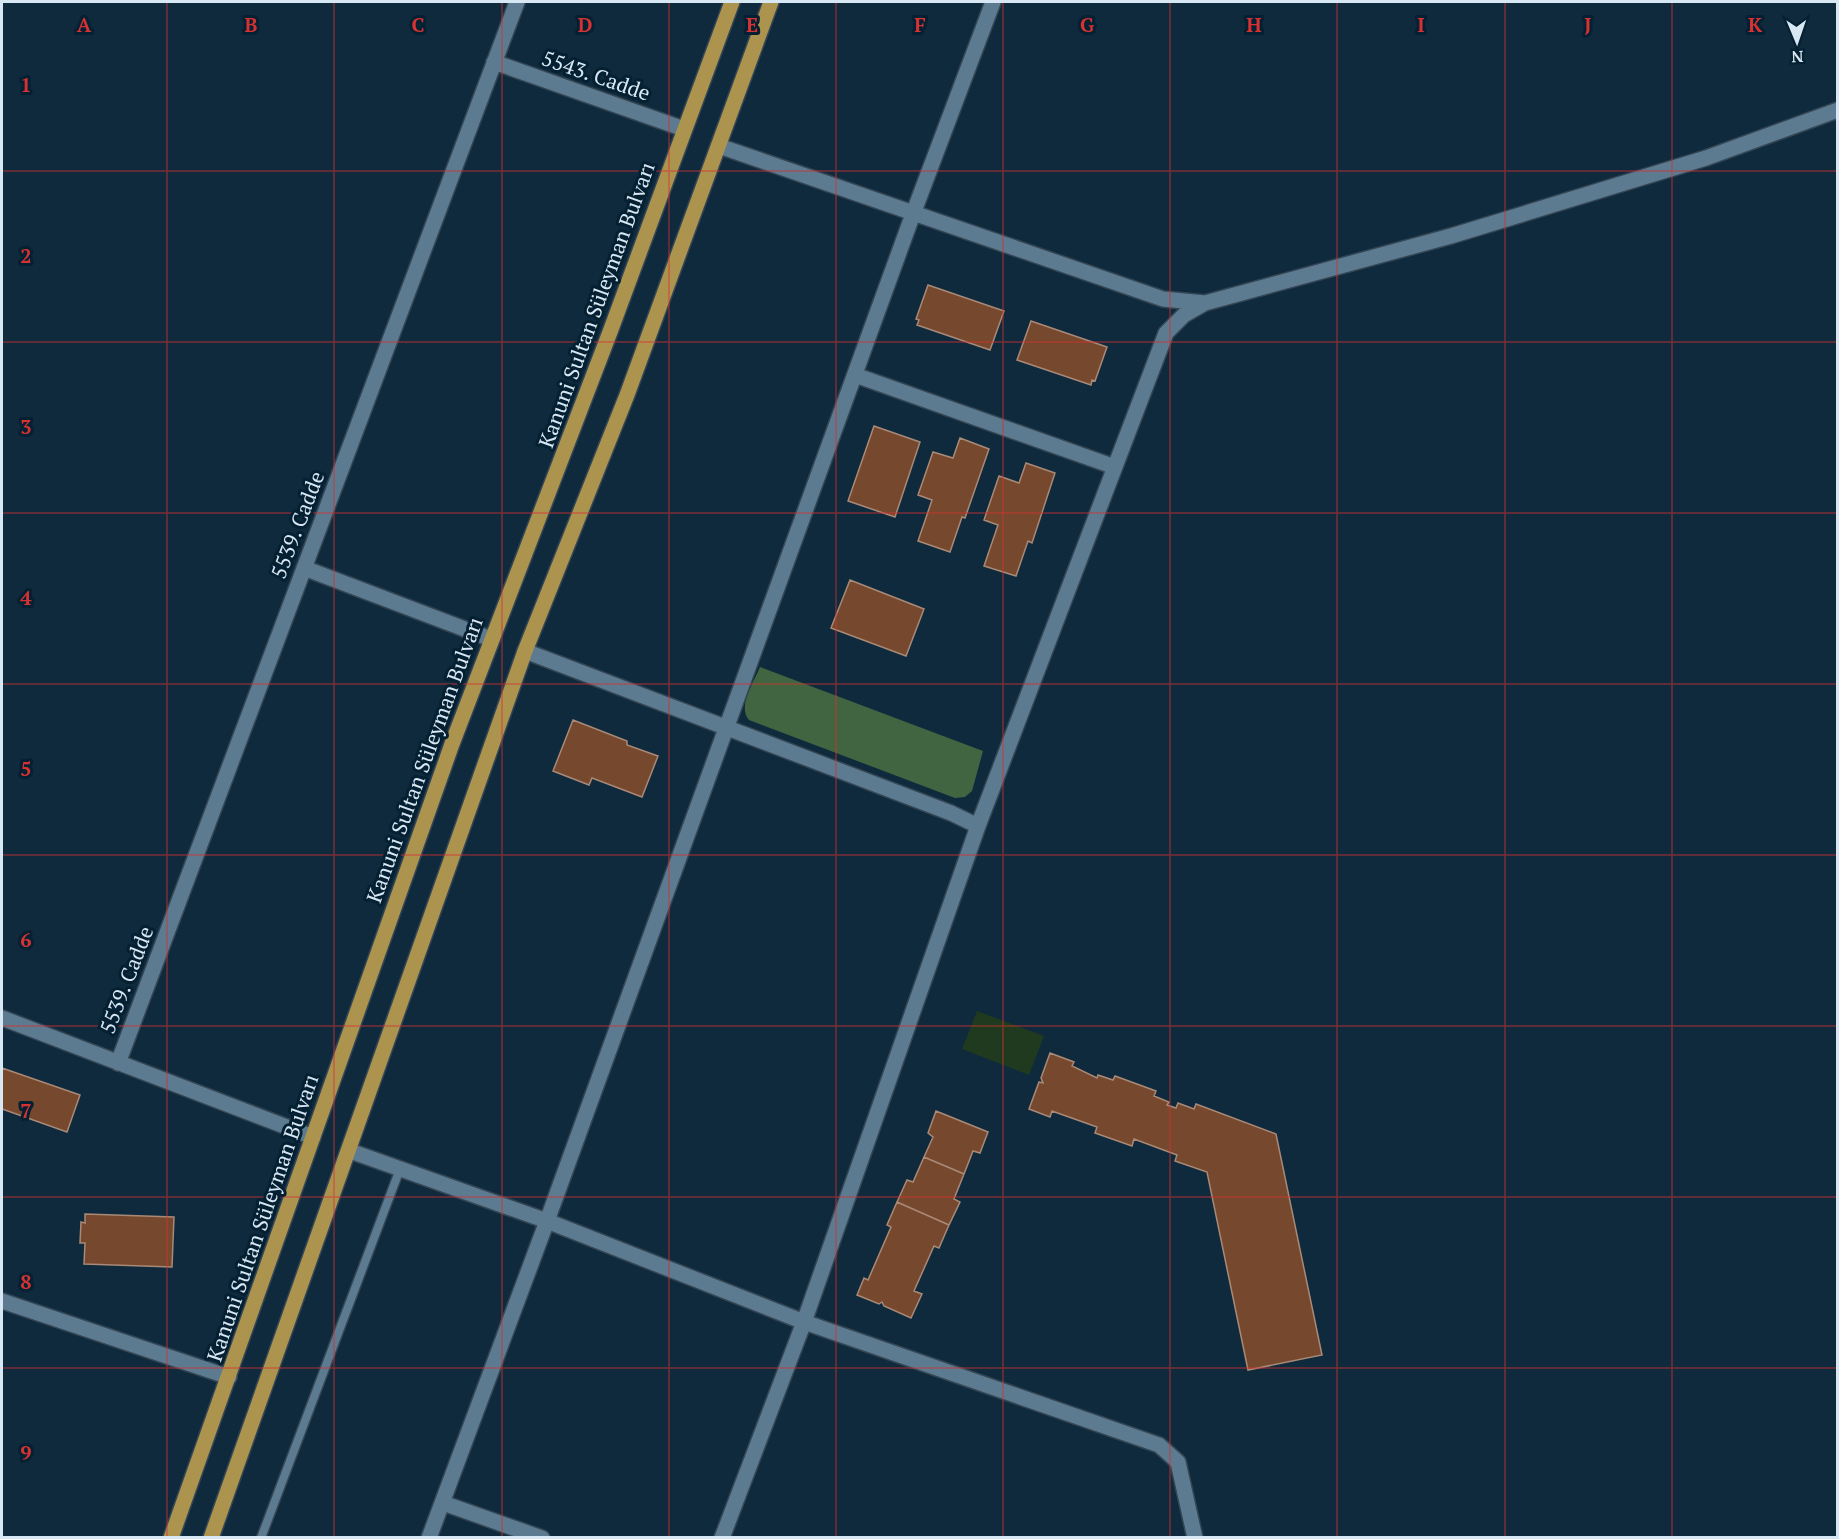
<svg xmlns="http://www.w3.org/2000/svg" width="1839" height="1539" viewBox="0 0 1839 1539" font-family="'PT Serif',serif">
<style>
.green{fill:#203a1f}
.forest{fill:#416540}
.building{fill:#76492e;stroke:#a98977;stroke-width:1.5}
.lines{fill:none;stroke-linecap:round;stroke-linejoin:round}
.lane-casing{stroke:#344554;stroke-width:11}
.street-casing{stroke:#344554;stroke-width:18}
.primary-casing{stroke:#344554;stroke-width:18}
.lane{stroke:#5d7b90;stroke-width:8}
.street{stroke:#5d7b90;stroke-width:15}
.primary{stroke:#ac944f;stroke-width:15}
.grid{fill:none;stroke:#d63232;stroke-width:1.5;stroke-opacity:0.55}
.labels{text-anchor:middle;stroke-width:6;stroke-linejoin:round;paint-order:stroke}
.street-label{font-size:21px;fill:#d7e7f3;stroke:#042032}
.grid-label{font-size:20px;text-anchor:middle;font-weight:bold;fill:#d63232;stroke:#042032;stroke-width:6;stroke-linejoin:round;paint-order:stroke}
</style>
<rect width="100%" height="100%" fill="#0e2a3c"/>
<path class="green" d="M977,1011L1044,1036L1029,1075L962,1049Z"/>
<path class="forest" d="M760,667L983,751L972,791L965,797L955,798L749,720C737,706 754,682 760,667Z"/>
<path class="building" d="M928,285L1004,311L990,350L917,325L919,320L916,319Z
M1031,321L1107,347L1095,381L1092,380L1091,385L1017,360Z
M874,426L920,442L895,517L848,501Z
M960,438L989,449L965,518L962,517L950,552L918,541L932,500L918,495L933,452L953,458Z
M1026,463L1055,473L1032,543L1028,541L1016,576L984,566L998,525L984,520L999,476L1019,483Z
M850,580L924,609L906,656L831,628Z
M573,720L627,741V745L658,756L642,797L592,778L589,785L553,771Z
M1050,1053L1074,1062L1072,1066L1097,1078L1098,1075L1113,1080L1115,1076L1156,1091L1154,1096L1169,1102L1167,1105L1176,1108L1178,1103L1194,1109L1196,1104L1276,1134L1322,1355L1248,1370L1207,1172L1175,1161L1177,1155L1134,1139L1132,1146L1095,1133L1097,1127L1052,1111L1050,1117L1029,1109L1039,1082L1043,1083L1041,1078Z
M2,1068L80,1095L67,1132L2,1109Z
M936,1111L988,1132L980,1153L973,1151L964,1174L924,1157L933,1137L928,1133Z
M924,1157L964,1174L954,1199L960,1202L949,1225L897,1202L907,1180L913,1182Z
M897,1202L949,1225L939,1248L934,1246L914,1291L922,1294L911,1318L884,1306L882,1302L879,1304L857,1295L864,1278L868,1280L891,1227L887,1225Z
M85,1214L174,1217L172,1267L84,1264L85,1243H80L81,1222L85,1223Z"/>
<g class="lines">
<g class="lane-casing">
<path id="lane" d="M261,1538L400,1169"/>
</g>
<g class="street-casing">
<path id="street" d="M494,62L684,129
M719,146L1163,299L1205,303L1451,236L1706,158L1838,110
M855,375L1115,467
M304,568L491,639
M525,651L951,813L978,826
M2,1018L313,1137
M118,1063L517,2
M350,1151L547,1221L804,1322L1159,1445L1178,1462L1195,1538
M2,1301L229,1377
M443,1503L542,1538
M429,1538L547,1221L913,214L993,2
M722,1538L804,1322L978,826L1166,333L1184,315L1205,303"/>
</g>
<g class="primary-casing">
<path id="primary" d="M171,1538L452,744L610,332L732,2
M211,1538L525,651L627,395L771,2"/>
</g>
<use href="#lane" class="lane"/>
<use href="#street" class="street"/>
<use href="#primary" class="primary"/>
</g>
<path class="grid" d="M167,2V1538M334,2V1538M502,2V1538M669,2V1538M836,2V1538M1003,2V1538M1170,2V1538M1337,2V1538M1505,2V1538M1672,2V1538M2,171H1838M2,342H1838M2,513H1838M2,684H1838M2,855H1838M2,1026H1838M2,1197H1838M2,1368H1838"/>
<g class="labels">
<g class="street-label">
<text transform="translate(596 76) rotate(19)" y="7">5543. Cadde</text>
<text transform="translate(597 305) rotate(-70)" y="7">Kanuni Sultan Süleyman Bulvarı</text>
<text transform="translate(298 525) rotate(-69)" y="7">5539. Cadde</text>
<text transform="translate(425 760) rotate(-70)" y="7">Kanuni Sultan Süleyman Bulvarı</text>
<text transform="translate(127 980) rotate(-69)" y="7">5539. Cadde</text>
<text transform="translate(263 1218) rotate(-71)" y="7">Kanuni Sultan Süleyman Bulvarı</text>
</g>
</g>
<g class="grid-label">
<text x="84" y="32">A</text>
<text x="251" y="32">B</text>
<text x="418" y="32">C</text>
<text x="585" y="32">D</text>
<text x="752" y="32">E</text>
<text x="920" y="32">F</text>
<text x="1087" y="32">G</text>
<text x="1254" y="32">H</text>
<text x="1421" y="32">I</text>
<text x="1588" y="32">J</text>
<text x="1755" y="32">K</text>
<text x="26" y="92">1</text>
<text x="26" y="263">2</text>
<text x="26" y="434">3</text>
<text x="26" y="605">4</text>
<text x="26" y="776">5</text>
<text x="26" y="947">6</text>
<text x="26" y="1118">7</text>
<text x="26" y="1289">8</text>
<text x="26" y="1460">9</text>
</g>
<rect width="1839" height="1539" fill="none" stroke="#d7e7f3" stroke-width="6"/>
<g transform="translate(1797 42) rotate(178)" stroke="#042032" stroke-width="4.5" paint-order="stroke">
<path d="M0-4.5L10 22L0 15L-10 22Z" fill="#d7e7f3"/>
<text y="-9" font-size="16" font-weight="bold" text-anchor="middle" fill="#d7e7f3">N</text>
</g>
</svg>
